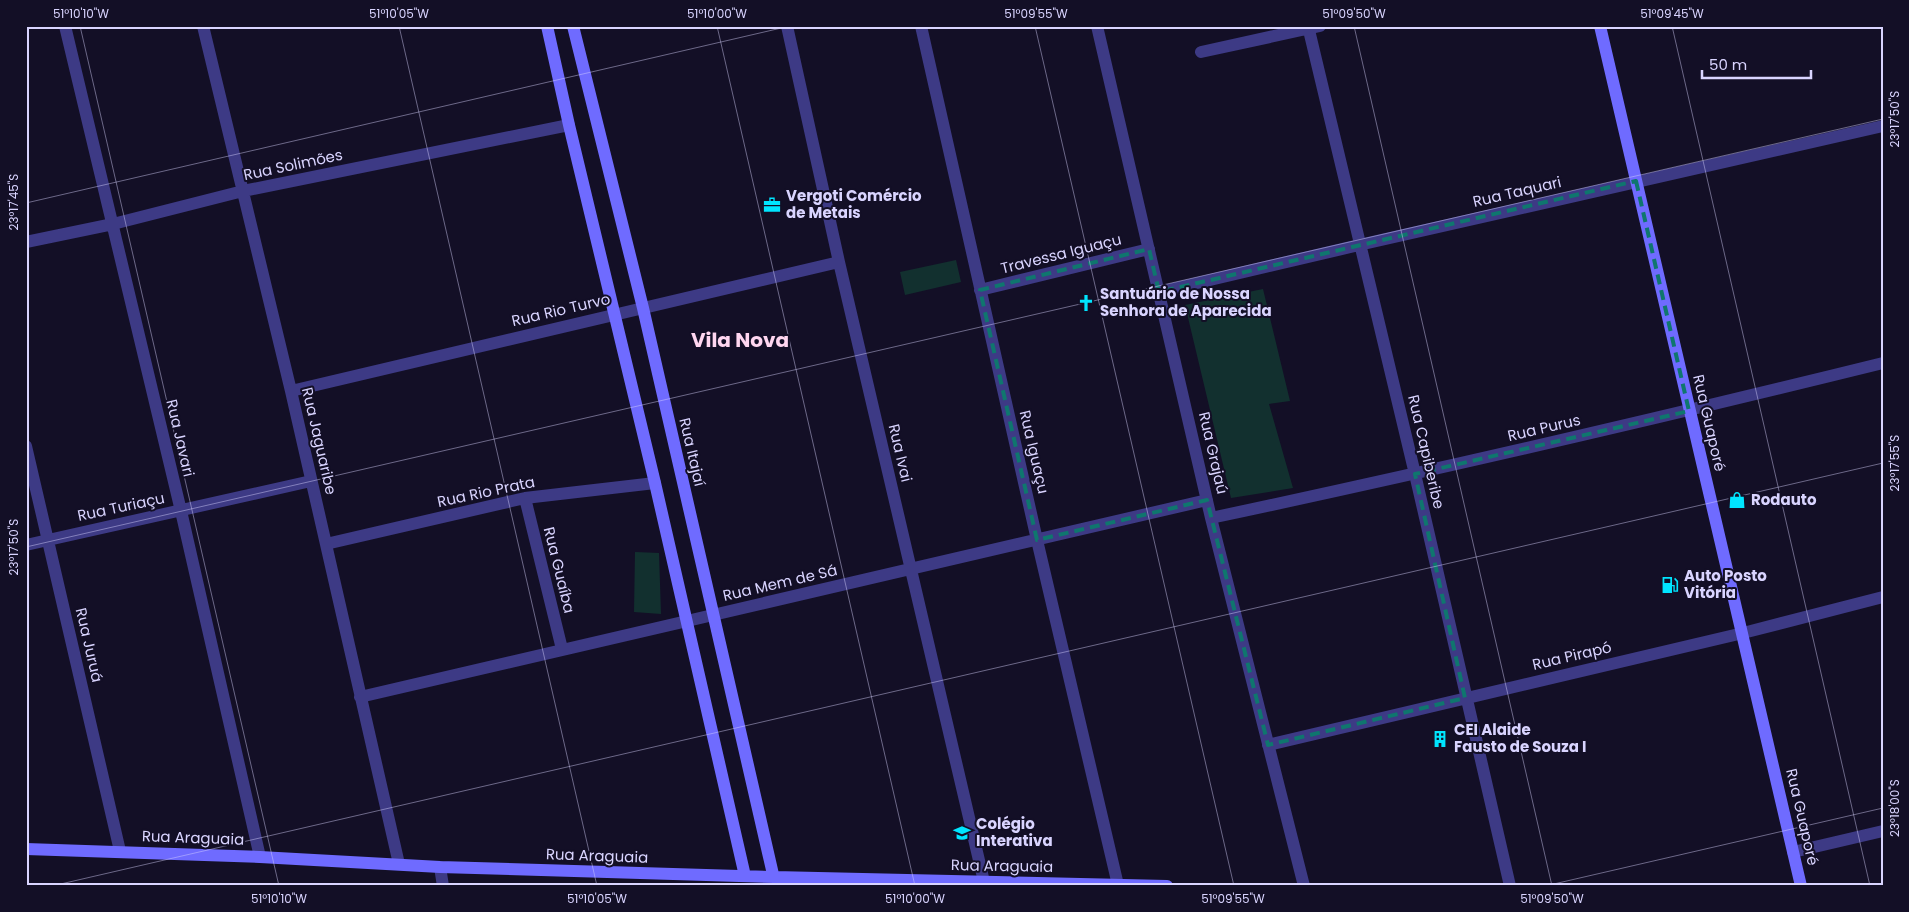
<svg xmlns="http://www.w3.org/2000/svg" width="1909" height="912" viewBox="0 0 1909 912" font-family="Poppins,sans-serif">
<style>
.green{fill:#12302f}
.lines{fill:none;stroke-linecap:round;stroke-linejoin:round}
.street{stroke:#3d3a85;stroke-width:12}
.secondary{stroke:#6f6bff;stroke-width:12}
.marked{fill:none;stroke:#0f766e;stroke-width:4;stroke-dasharray:10 6;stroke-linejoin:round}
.ticks{fill:none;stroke:#d9d4ff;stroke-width:1;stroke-opacity:0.45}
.labels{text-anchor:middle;stroke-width:4;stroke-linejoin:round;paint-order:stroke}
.street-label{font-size:15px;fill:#d9d4ff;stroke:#130f26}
.poi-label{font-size:15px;font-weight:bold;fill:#d9d4ff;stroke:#130f26;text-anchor:start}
.district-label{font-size:20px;font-weight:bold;fill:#ffd6f0;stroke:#130f26}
.neatline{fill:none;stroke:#d9d4ff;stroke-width:2}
.ticks-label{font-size:12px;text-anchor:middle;fill:#d9d4ff}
</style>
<rect width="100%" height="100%" fill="#130f26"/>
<path class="green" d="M956,260L961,282L905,295L900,272Z
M1263,289L1290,401L1269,404L1293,488L1231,498L1185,305Z
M635,552L659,553L661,614L634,612Z"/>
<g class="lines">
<path class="street" d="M65,26L181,511L260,857
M203,26L291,391L399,864
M787,26L839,262L985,886
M921,26L1037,540L1118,885
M1097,26L1211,518L1304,886
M1308,26L1415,474L1510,886
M1201,52L1320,26
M26,242L113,224L243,191L569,125
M980,290L1149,249
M1159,292L1359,245L1883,126
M291,391L839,262
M26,446L120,851
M525,498L562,649
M1211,518C1436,470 1660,418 1883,363
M326,544L525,498L655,483
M26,545L311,481
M360,697L1207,500
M1268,745L1743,633L1883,597
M1793,852L1883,831
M440,867L443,886"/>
<path class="secondary" d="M547,26L569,125L655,483L745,876
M573,26L643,308L775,883
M1600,26L1801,886
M26,849L260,857L440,867L774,877L1167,886"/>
</g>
<path class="marked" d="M1636,181L1689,411L1415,474L1465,698L1268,745L1207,500L1037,540L980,290L1149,249L1159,292Z"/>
<path class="ticks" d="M80,26L279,886M399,26L597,886M717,26L915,886M1035,26L1234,886M1354,26L1552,886M1672,26L1870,886M26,203L790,26M26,547L1883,119M52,886L1883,463M1545,886L1883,808"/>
<defs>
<g id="office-bare" transform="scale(1.35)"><path d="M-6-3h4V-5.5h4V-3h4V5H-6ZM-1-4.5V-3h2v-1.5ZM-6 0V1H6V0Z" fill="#00e5ff" stroke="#130f26" stroke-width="2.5" paint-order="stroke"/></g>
<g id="church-bare" transform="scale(1.35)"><path d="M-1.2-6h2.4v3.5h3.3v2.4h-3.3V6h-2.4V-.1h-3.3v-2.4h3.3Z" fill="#00e5ff" stroke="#130f26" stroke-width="2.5" paint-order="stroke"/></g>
<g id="shop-bare" transform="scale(1.35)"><path d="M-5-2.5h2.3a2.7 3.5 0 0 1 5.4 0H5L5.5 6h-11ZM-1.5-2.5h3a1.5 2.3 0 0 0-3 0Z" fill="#00e5ff" stroke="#130f26" stroke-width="2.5" paint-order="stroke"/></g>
<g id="fuel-bare" transform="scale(1.35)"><path d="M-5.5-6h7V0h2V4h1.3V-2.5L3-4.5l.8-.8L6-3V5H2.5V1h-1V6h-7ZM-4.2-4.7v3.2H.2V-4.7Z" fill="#00e5ff" stroke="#130f26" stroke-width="2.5" paint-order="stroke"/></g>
<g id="building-bare" transform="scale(1.35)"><path d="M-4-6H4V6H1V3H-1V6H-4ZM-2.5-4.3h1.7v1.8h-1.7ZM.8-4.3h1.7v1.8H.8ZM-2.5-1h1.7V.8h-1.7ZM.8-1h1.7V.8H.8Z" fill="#00e5ff" stroke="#130f26" stroke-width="2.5" paint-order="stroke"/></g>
<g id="school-bare" transform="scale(1.35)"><path d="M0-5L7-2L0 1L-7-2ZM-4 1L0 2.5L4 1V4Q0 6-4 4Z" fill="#00e5ff" stroke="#130f26" stroke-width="2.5" paint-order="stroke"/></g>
</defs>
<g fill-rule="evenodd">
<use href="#office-bare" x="772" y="205"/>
<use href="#church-bare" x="1086" y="303"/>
<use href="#shop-bare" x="1737" y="500"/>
<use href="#fuel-bare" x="1670" y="585"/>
<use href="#building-bare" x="1440" y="739"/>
<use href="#school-bare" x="962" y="833"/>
</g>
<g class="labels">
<g class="street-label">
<text transform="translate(293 165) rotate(-12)" y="5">Rua Solimões</text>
<text transform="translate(1517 192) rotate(-13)" y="5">Rua Taquari</text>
<text transform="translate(1061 254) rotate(-14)" y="5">Travessa Iguaçu</text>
<text transform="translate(561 310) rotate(-13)" y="5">Rua Rio Turvo</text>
<text transform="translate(1709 423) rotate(77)" y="5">Rua Guaporé</text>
<text transform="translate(1544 428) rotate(-13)" y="5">Rua Purus</text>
<text transform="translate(180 438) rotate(77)" y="5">Rua Javari</text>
<text transform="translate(319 441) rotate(77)" y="5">Rua Jaguaribe</text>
<text transform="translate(692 452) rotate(77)" y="5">Rua Itajaí</text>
<text transform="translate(1034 452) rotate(77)" y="5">Rua Iguaçu</text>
<text transform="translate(1426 452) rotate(77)" y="5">Rua Capiberibe</text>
<text transform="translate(900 453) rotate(77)" y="5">Rua Ivai</text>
<text transform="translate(1213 453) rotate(77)" y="5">Rua Grajaú</text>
<text transform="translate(486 492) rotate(-12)" y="5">Rua Rio Prata</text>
<text transform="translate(121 507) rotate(-12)" y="5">Rua Turiaçu</text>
<text transform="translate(559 570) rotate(76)" y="5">Rua Guaíba</text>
<text transform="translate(780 583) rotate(-13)" y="5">Rua Mem de Sá</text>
<text transform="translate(89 645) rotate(77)" y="5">Rua Juruá</text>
<text transform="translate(1572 656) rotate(-13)" y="5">Rua Pirapó</text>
<text transform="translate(1802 817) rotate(77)" y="5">Rua Guaporé</text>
<text transform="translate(193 838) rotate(2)" y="5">Rua Araguaia</text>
<text transform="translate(597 856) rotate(2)" y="5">Rua Araguaia</text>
<text transform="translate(1002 866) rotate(1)" y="5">Rua Araguaia</text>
</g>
<g class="poi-label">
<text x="786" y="201">Vergoti Comércio<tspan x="786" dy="17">de Metais</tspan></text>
<text x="1100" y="299">Santuário de Nossa<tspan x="1100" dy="17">Senhora de Aparecida</tspan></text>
<text x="1751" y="505">Rodauto</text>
<text x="1684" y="581">Auto Posto<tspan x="1684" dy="17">Vitória</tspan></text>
<text x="1454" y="735">CEI Alaide<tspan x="1454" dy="17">Fausto de Souza I</tspan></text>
<text x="976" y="829">Colégio<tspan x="976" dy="17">Interativa</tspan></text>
</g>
<g class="district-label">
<text x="740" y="347">Vila Nova</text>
</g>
</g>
<rect width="1909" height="912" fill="none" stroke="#130f26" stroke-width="55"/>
<path d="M1702 70v8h109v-8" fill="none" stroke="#d9d4ff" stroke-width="2.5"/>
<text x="1709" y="70" font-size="15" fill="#d9d4ff" stroke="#130f26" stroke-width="4" paint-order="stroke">50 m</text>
<rect x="28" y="28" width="1854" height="856" class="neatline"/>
<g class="ticks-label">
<text x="81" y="18">51°10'10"W</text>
<text x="399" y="18">51°10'05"W</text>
<text x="717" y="18">51°10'00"W</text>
<text x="1036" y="18">51°09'55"W</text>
<text x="1354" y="18">51°09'50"W</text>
<text x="1672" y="18">51°09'45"W</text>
<text transform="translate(1895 119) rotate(-90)" y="4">23°17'50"S</text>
<text transform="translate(14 202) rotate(-90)" y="4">23°17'45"S</text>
<text transform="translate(1895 463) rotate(-90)" y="4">23°17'55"S</text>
<text transform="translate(14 547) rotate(-90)" y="4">23°17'50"S</text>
<text transform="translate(1895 808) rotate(-90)" y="4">23°18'00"S</text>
<text x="279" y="903">51°10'10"W</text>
<text x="597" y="903">51°10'05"W</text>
<text x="915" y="903">51°10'00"W</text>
<text x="1233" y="903">51°09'55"W</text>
<text x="1552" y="903">51°09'50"W</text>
</g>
</svg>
